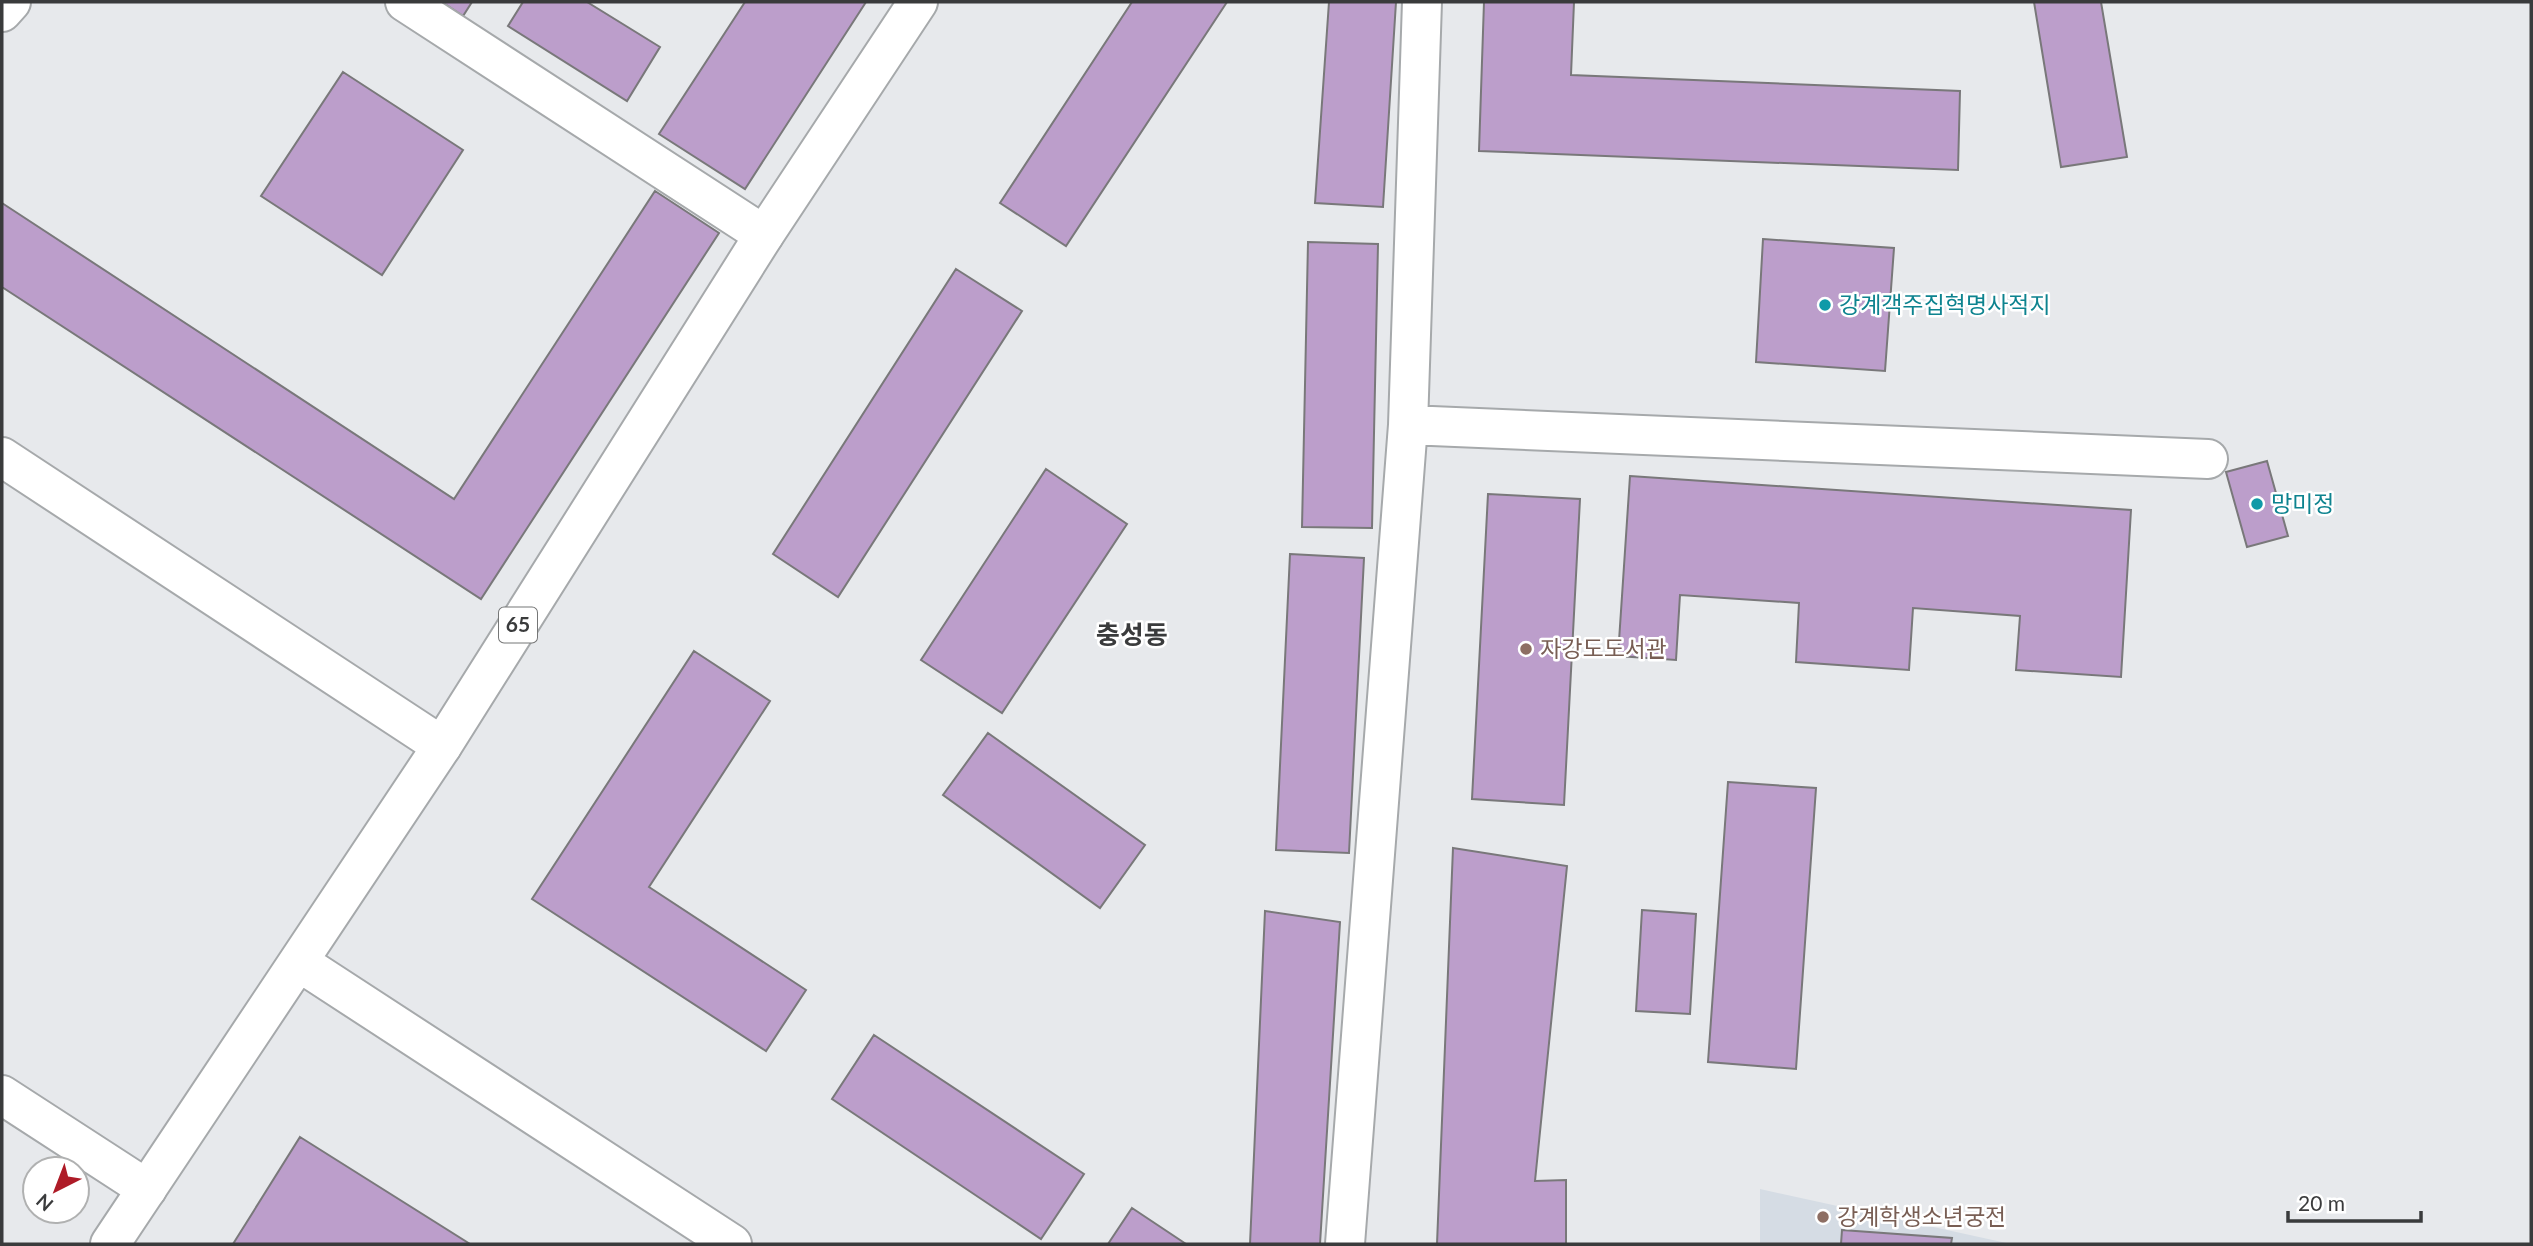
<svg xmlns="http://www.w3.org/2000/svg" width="2533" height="1246" viewBox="0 0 2533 1246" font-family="Lato,'Noto Sans KR',sans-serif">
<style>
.built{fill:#d5dce4}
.building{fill:#bc9ecb;stroke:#79787a;stroke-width:2}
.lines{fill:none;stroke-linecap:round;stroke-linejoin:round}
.minor-casing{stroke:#a6a9ab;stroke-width:42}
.major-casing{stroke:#a6a9ab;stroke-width:42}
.minor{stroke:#fff;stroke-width:38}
.major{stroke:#fff;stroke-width:38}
.culture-dot{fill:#0f9aa8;stroke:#fff;stroke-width:2.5}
.education-dot{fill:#8d6e63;stroke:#fff;stroke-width:2.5}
.labels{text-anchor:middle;stroke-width:5;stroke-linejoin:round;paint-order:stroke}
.shield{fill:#fff;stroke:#757676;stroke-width:2}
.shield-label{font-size:21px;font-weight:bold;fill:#3a3b3c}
.culture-label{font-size:23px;fill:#0d838f;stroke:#fff;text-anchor:start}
.education-label{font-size:23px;fill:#785e54;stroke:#fff;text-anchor:start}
.quarter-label{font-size:26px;font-weight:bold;fill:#3a3b3c;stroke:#fff}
</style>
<rect width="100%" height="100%" fill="#e7e9ec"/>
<path class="built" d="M1760,1189L2011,1244H1760Z"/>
<path class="building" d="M442,2H472L463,16Z
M523,2H587L660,47L627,101L508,26Z
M745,2H866L745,189L659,134Z
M1132,2H1227L1066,246L1000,203Z
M1329,2H1396L1383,207L1315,203Z
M1484,2H1574L1571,75L1960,91L1958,170L1479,151Z
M2034,2H2101L2127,157L2061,167Z
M343,72L463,150L382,275L261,196Z
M655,191L719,233L481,599L2,287V203L454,499Z
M1763,239L1894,248L1885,371L1756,362Z
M1308,242L1378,244L1372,528L1302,527Z
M956,269L1022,311L838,597L773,554Z
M2267,461L2288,536L2247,547L2226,472Z
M1046,469L1127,524L1002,713L921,660Z
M1630,476L2131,510L2121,677L2016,670L2020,616L1913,608L1909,670L1796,662L1799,603L1680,595L1676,660L1618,656Z
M1488,494L1580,499L1564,805L1472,799Z
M1290,554L1364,558L1349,853L1276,850Z
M694,651L770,701L649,887L806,990L766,1051L532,899Z
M988,733L1145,845L1100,908L943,795Z
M1728,782L1816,788L1796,1069L1708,1062Z
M1453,848L1567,866L1535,1181L1566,1180V1244H1437Z
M1642,910L1696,914L1690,1014L1636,1011Z
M1265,911L1340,922L1320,1244H1250Z
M874,1035L1084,1174L1041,1239L832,1099Z
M300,1137L470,1244H233Z
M1132,1208L1186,1244H1108Z
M1842,1230L1952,1238L1951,1244H1841Z"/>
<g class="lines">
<g class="minor-casing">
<path id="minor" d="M405,2L764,235
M2,12L11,2
M1408,425L2208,459
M2,457L442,746
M2,1095L147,1189
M1345,1244L1408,425L1422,2"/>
</g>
<g class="major-casing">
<path id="major" d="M299,962L732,1244
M110,1244L442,746L764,235L918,2"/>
</g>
<use href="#minor" class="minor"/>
<use href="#major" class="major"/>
</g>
<g class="culture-dot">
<circle cx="1825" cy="305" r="7"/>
<circle cx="2257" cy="504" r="7"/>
</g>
<g class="education-dot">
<circle cx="1526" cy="649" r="7"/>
<circle cx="1823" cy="1217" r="7"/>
</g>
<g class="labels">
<rect class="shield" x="499" y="607.5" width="38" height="35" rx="5"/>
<g class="shield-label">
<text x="518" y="632">65</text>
</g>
<g class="culture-label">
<text x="1839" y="313">강계객주집혁명사적지</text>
<text x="2271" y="512">망미정</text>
</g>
<g class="education-label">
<text x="1540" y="657">자강도도서관</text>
<text x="1837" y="1225">강계학생소년궁전</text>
</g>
<g class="quarter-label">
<text x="1132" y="644">충성동</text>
</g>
</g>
<rect width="2533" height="1246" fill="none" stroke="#3a3b3c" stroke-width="7"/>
<g transform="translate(56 1190) rotate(222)"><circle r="33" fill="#ffffff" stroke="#b0b1b1" stroke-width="2"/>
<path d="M0-5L12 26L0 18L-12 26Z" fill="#ae1b27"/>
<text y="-10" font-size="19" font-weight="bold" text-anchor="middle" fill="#3a3b3c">N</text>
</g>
<path d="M2288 1211v10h133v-10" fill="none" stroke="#3a3b3c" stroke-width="3.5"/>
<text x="2298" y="1211" font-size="21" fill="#3a3b3c" stroke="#ffffff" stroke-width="5" paint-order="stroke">20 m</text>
</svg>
